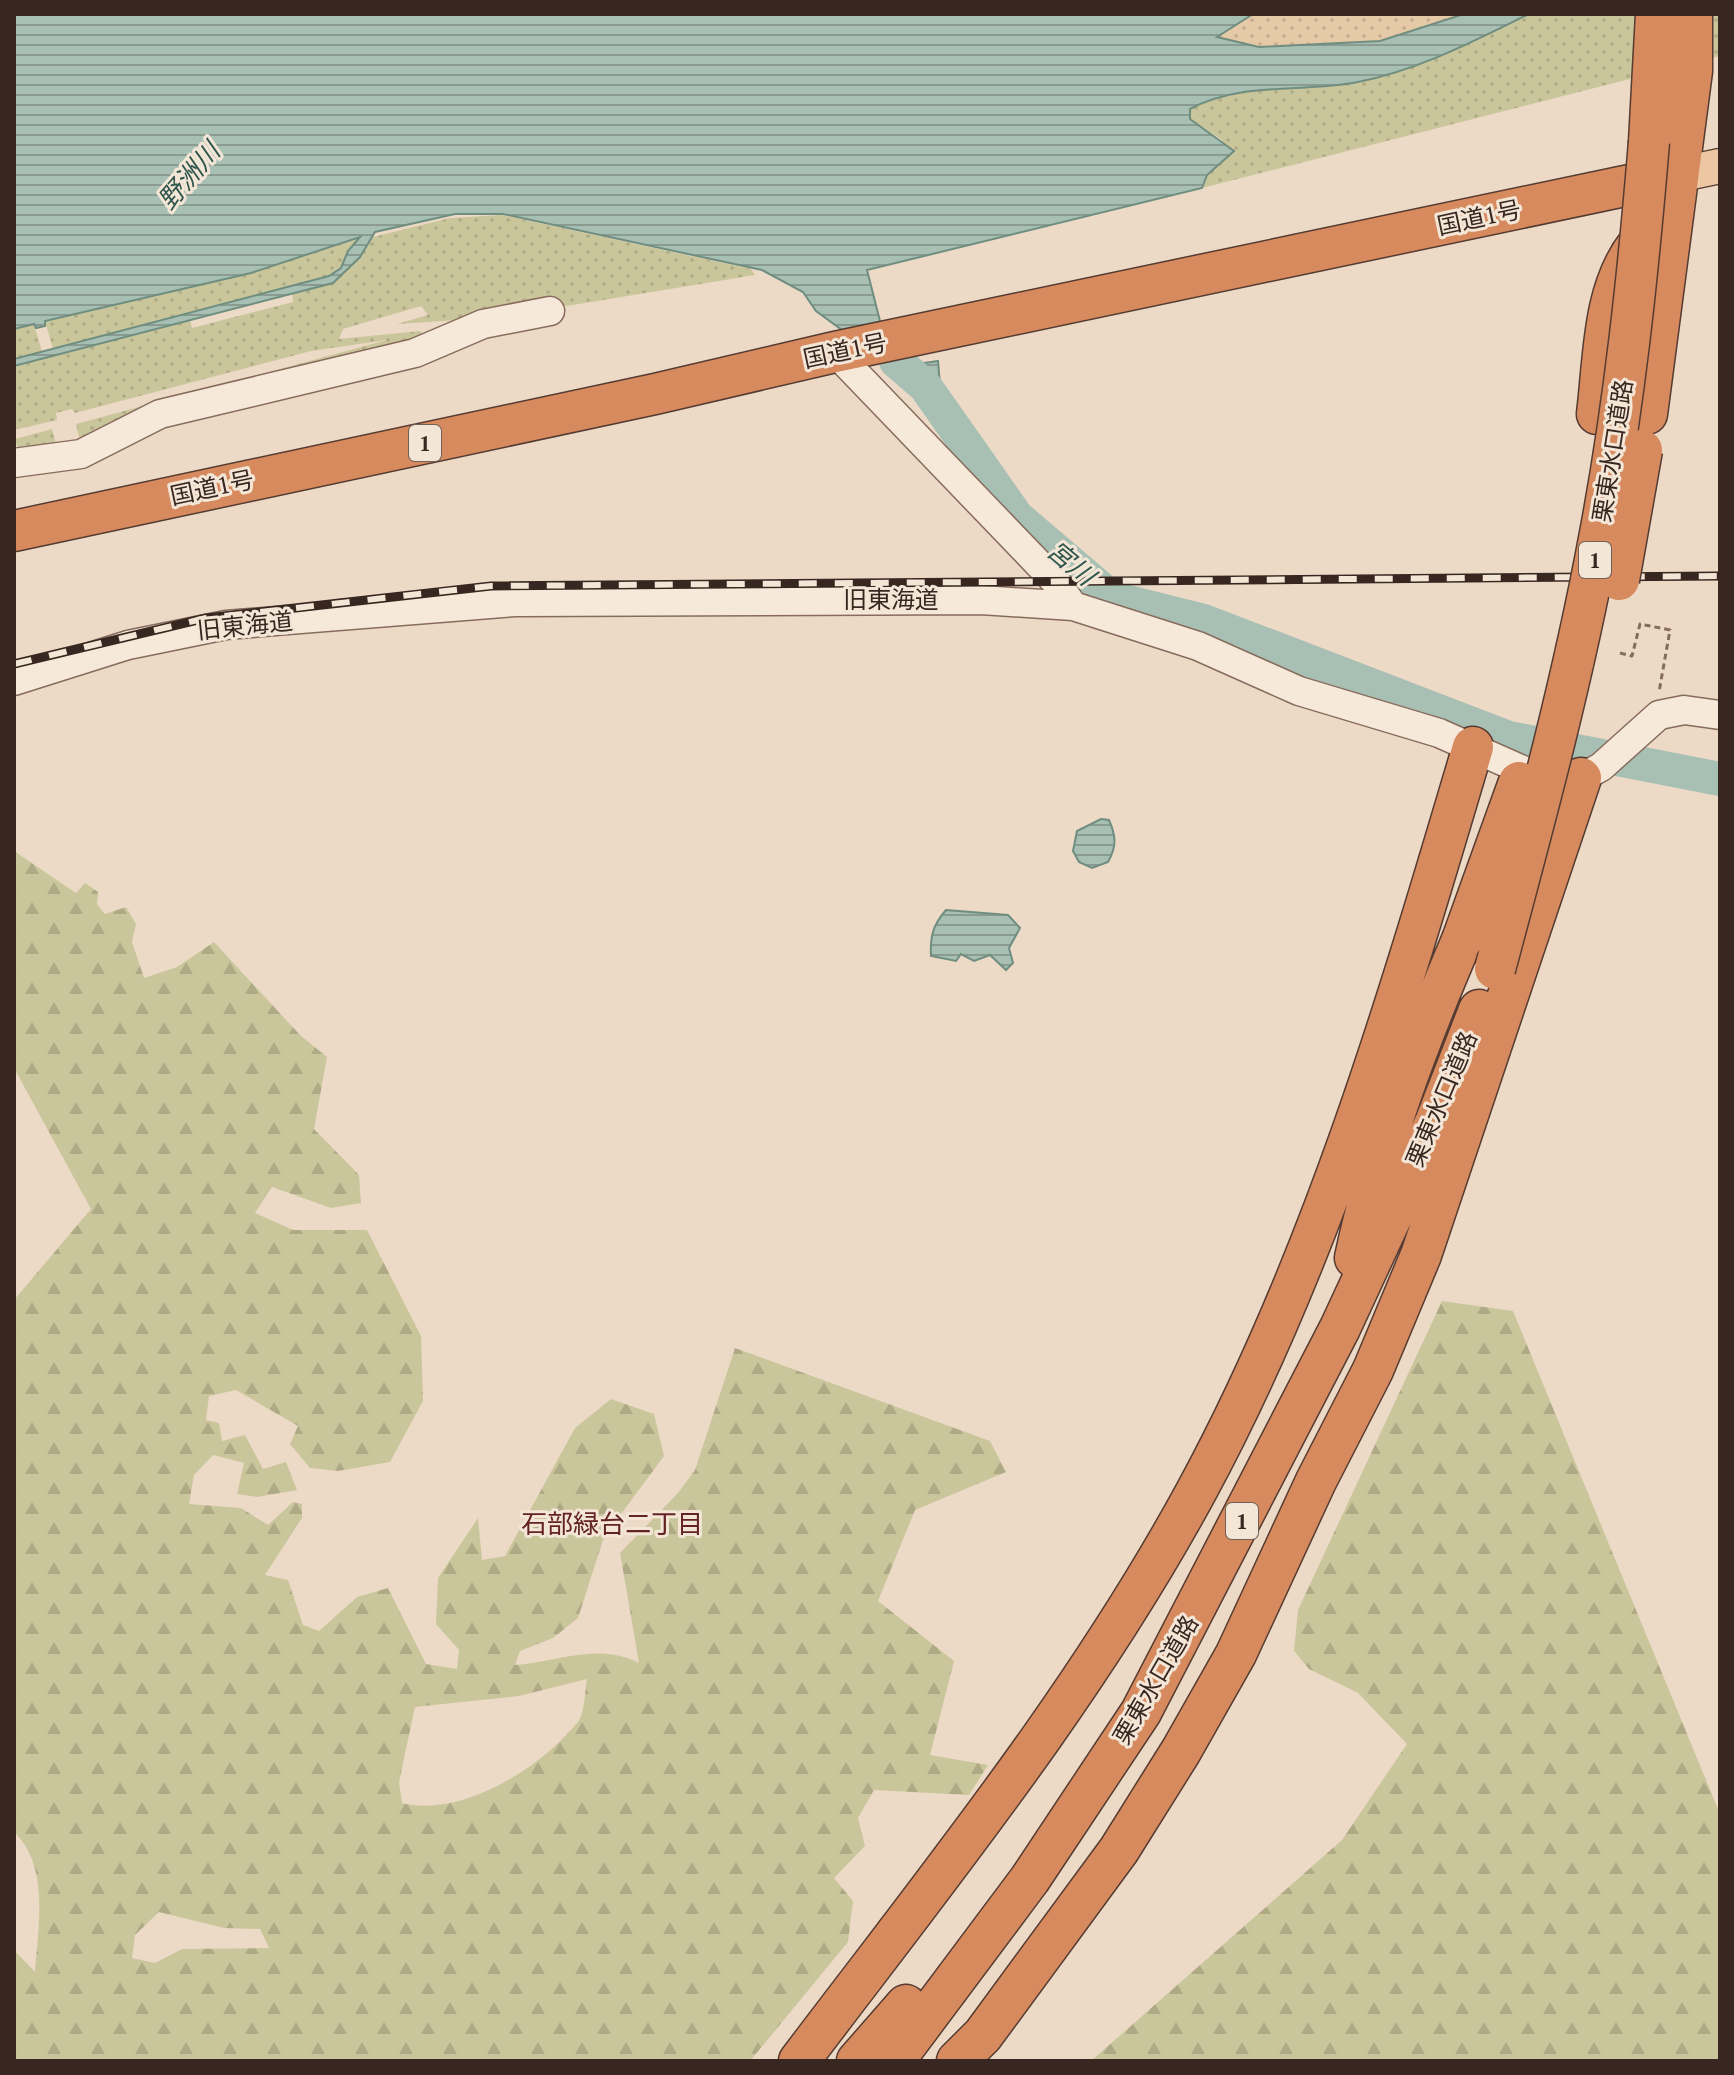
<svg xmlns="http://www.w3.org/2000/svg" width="1734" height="2075" viewBox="0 0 1734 2075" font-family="'PT Serif','Noto Sans JP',serif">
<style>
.grass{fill:url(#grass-dots)}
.forest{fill:url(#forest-firs);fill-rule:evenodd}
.sand{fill:url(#sand-dots)}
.water{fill:url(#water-rules);stroke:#6f8e80;stroke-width:2}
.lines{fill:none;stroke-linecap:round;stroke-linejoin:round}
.river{stroke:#a8c0b4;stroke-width:34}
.minor-casing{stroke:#876b5d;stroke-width:31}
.major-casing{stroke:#553b31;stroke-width:37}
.highway-casing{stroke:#553b31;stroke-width:43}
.path{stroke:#876b5d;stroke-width:3;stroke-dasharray:6 4;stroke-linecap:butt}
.minor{stroke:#f7e9da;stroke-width:28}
.major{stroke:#ecc7a2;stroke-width:34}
.highway{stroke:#d68a5e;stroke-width:40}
.rail-casing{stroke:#382720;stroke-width:9}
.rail{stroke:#f4e6d6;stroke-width:6;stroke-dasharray:18;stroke-linecap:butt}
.highway-bridge-casing{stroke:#553b31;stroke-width:43;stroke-linecap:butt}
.highway-bridge{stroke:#d68a5e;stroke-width:40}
.labels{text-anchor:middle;stroke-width:6;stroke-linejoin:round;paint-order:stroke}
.shield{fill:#f4e6d6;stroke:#706057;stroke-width:2}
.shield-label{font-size:22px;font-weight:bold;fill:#382720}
.street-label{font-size:24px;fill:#382720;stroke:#f4e6d6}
.water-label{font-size:26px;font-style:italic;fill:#30574d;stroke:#f4e6d6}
.neighbourhood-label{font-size:26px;fill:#622322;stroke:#f4e6d6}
</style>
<defs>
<pattern id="grass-dots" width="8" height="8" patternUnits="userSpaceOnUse" patternTransform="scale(2)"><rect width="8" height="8" fill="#cac69b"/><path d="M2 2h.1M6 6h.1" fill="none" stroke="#aeaa85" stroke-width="1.8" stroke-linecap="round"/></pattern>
<pattern id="forest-firs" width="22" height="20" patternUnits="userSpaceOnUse" patternTransform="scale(2)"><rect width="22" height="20" fill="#cac69b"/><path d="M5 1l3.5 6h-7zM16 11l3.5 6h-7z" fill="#aeaa85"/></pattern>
<pattern id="sand-dots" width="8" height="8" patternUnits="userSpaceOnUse" patternTransform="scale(2)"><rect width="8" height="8" fill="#e6c9a6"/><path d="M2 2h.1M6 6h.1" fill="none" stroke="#c6ad8f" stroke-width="1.8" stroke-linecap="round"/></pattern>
<pattern id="water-rules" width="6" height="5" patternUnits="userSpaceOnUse" patternTransform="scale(2)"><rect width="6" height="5" fill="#a8c0b4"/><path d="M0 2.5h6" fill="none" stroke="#8a9c92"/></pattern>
</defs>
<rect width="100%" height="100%" fill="#ecdac7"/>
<path class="grass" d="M1529,14H1720V56L1202,188L1222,140L1190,119L1189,109C1217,94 1249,93 1279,87C1362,69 1453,52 1529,14Z
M502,215L751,269L755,275L573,305L459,320L397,324L428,315L421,306L343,329L339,339L420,331L423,334L420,338L80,441L76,424L387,340L311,351L75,413L72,409L56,413L57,420L14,430V366L190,320L192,328L293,302L292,293C339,281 341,282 367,240L373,237L450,218Z
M361,236L355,245H352L341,268L329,276L53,349L45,321L251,273Z
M34,324L42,352L14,359V329Z
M52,429L58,451L20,456L15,439Z"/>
<path class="forest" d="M14,851L76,893L85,883L98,892L97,904L105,914L126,907L136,924L132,942L144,978L177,967L214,942L300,1035L327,1057L314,1129L359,1175L361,1203L331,1208L272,1187L255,1213L293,1230H367L421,1336L423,1401L390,1462L338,1471L310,1468L290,1444L298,1426L236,1390L209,1396L206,1420L219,1423L222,1441L245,1435L263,1469L286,1462L297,1490L257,1497L237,1494L244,1463L213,1455L194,1475L189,1504L241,1508L268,1525L293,1502L302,1504V1518L265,1575L288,1580L303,1625L319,1631L357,1597L388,1588L426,1664L457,1669L459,1650L436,1624L438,1578L478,1518L482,1560L505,1556L575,1428L611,1399L654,1414L664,1456L604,1537L578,1618L553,1638L520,1651L515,1665C558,1662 598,1642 639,1663L620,1553L678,1493L695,1470L735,1348L990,1441L1006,1472L915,1510L878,1601L954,1661L930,1755L988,1765L969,1795L874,1790L858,1818L865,1846L834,1878L853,1901L848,1942L750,2061H14V1950L35,1972C38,1927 50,1866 14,1832V1300L91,1209L14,1068ZM587,1679C585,1691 585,1705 581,1716C579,1723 571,1729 566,1735C530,1774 457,1817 402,1803L399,1782L415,1707L519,1696ZM159,1912L224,1928L260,1929L269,1948L182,1949L155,1963L132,1958L135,1935Z
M1442,1301L1513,1311L1720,1814V2061H1091L1342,1840L1407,1744L1358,1693L1309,1669L1294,1651L1298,1610Z"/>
<path class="sand" d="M1253,14H1464L1380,41L1259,47L1216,37Z"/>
<path class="water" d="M14,14H1253L1217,37L1259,47L1380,41L1464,14H1529C1474,41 1419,70 1358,82C1303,93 1241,81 1190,109V119L1234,151L1207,175L1202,188L867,270L880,321L918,364L938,361L940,385L924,397L883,360L816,311L803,292L762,270L503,214H455L375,232L360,257L333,283L14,366V359L329,276L341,268L348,251L360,237L251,273L45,321V326L36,328L34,324L14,329Z
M1101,819L1109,820C1116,836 1117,846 1108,862L1092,868L1079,862L1073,851L1077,831Z
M946,910L1008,915L1020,928L1009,948L1013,963L1006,970L990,955L974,961L961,954L956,961L931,956C930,936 933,925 946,910Z"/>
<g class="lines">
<path class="river" d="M896,361L925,386L1017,517L1112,598L1204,621L1509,738L1720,779"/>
<g class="minor-casing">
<path id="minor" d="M835,352L1057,583L1073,606
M14,463L81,454L160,414L415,353L483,324L550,311
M14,681L128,645L226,625L515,602L981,600L1073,606L1198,646L1299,691L1439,733L1552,783L1581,778L1601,767L1659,715L1684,710L1720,715"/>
</g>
<g class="major-casing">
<path id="major" d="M1677,175L1720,166"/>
</g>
<g class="highway-casing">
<path id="highway" d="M1649,142L1656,14
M1597,414C1604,358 1602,290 1638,244
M1647,414L1692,71V14
M14,531L655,394L835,352L1677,175
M1355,1258C1378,1148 1418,1043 1462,940
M799,2061C939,1876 1086,1695 1197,1490C1323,1257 1398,1000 1473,747
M857,2061L906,2005
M894,2061L1030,1879L1141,1712L1340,1328L1435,1123L1479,1010
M957,2061L983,2035L1119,1850L1181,1751L1236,1654L1316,1481L1373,1370L1421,1255L1581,778"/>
</g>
<path class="path" d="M1620,653L1632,656L1640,624L1670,630L1659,692"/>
<use href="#minor" class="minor"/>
<use href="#major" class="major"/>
<use href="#highway" class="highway"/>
<g class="rail-casing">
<path id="rail" d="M14,664L206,618L491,586L1720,576"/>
</g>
<use href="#rail" class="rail"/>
<g class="highway-bridge-casing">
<path id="highway-bridge" d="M1619,580L1642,450
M1462,940L1519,782
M1495,969C1533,827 1572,684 1599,539C1624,408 1638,275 1649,142"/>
</g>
<use href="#highway-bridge" class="highway-bridge"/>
</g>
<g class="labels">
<g class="shield">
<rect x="409" y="425" width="32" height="36" rx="6"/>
<rect x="1579" y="542" width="32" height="36" rx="6"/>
<rect x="1226" y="1503" width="32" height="36" rx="6"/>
</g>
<g class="shield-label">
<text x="425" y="451">1</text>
<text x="1595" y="568">1</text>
<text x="1242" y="1529">1</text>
</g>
<g class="street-label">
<text transform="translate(1479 218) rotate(-12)" y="8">国道1号</text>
<text transform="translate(845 351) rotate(-12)" y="8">国道1号</text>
<text transform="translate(1613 451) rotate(-81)" y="8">栗東水口道路</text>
<text transform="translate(212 488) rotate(-12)" y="8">国道1号</text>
<text x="891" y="608">旧東海道</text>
<text transform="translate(245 626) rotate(-6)" y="8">旧東海道</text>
<text transform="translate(1442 1099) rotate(-67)" y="8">栗東水口道路</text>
<text transform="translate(1156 1680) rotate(-60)" y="8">栗東水口道路</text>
</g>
<g class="water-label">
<text transform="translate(189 176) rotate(-49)" y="9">野洲川</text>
<text transform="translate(1071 563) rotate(40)" y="9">宮川</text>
</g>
<g class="neighbourhood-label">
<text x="612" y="1533">石部緑台二丁目</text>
</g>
</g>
<rect width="1734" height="2075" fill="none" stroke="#382720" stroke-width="32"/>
</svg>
